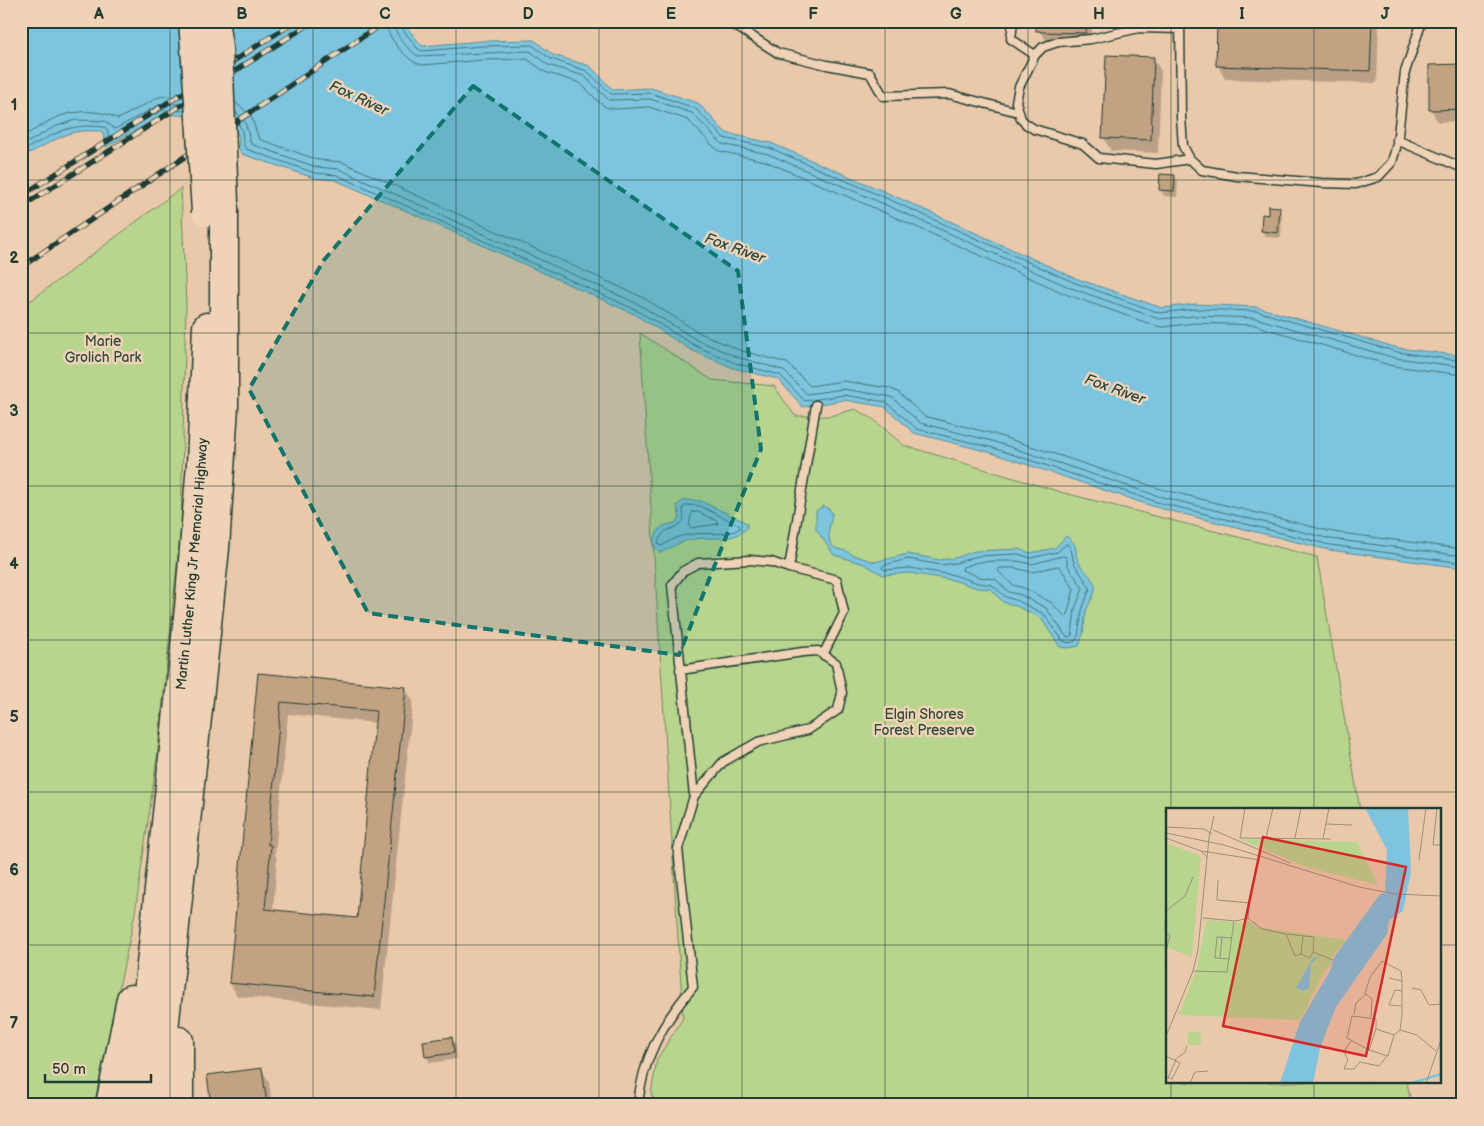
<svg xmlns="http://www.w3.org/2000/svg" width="1484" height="1126" viewBox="0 0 1484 1126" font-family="'Balsamiq Sans',sans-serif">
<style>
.green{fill:#b8d58d;stroke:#6c8960}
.water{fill:#7dc4de;stroke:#578e9a}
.shadow{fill:#0003;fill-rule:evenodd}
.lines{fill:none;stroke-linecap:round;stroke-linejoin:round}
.shore{stroke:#457378;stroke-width:1}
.building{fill:#c2a281;stroke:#1f3d34;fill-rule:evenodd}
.service-casing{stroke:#1f3d34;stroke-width:11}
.motorway-casing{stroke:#1f3d34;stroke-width:31}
.service{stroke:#f0d3b6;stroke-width:8}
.motorway{stroke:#f0d3b6;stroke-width:28}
.rail-casing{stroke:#1f3d34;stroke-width:5.5}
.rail{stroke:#f0d3b6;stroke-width:4;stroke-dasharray:11;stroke-linecap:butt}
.motorway-bridge-casing{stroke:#1f3d34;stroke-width:31;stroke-linecap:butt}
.motorway-bridge{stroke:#f0d3b6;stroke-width:28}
.marked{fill:#0f766e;fill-opacity:0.2;stroke:#0f766e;stroke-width:4;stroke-dasharray:10 6;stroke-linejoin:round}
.grid{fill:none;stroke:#1f3d34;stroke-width:1;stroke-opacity:0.55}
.labels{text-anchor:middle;stroke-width:5;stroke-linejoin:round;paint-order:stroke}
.park-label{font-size:14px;fill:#2e4c3d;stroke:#f0d3b6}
.street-label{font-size:14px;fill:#1f3d34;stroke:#f0d3b6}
.water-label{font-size:15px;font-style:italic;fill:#284a45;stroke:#f0d3b6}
.inset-river{fill:none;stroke:#7dc4de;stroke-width:2.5}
.inset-road{fill:none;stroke:#99917b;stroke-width:1}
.view{fill:#d62828;fill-opacity:0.15;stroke:#d62828;stroke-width:2.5}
.inset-edge{fill:none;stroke:#1f3d34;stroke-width:2.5}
.neatline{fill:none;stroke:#1f3d34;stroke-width:2}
.grid-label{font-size:16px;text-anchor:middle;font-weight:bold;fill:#1f3d34}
</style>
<rect width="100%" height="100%" fill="#eac9aa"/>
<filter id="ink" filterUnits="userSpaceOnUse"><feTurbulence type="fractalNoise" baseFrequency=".02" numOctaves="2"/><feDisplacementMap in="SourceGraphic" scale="10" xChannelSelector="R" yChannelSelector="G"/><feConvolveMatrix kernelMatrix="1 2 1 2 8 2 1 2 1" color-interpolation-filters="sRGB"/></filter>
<g filter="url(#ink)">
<path class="green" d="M181,188L186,303L181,525L157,758L135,913L94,1105H21V308Z
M640,333L712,380L774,386L795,416H830L855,409L873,419L903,445L1064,493L1317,557L1360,810H1168V1082H1407L1411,1105H658L651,1094L657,1059L683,1018Z"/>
<path class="water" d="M21,21H402L422,46L482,41L534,40L553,55L590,66L613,90L651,88L698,103L726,133L771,143L881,190L1075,278L1162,308L1195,304L1257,307L1398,348L1463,356V568L1329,550L1155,507L989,452L914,433L885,407L844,400L803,407L778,379L733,368L691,350L634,314L409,212L335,180L314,178L242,154L238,147L239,138L235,127L226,119L165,114L106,147L102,131C93,131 83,130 75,132C55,137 40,150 21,156Z
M685,500L701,501L747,523V528C732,543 713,536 694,539C680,541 673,547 660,553L656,549L653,543C657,530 660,525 675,523L680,518L677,505Z
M823,506L829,509L832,513C832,520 828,527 829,533C829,548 834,548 846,551C847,551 851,554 853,555C860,558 868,559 875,562L908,554L940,560L955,558L975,551L1018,549L1030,553L1055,548L1066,536C1081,547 1073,551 1079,563C1083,570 1097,581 1095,590C1094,597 1088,604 1086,612C1084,623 1084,635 1079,646L1069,648L1060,647L1041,618L1016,606L1003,602L991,589L977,588L953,580L909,573L883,575L864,564L834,555L816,529V511Z"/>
<path class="shadow" d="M1041,21H1092L1091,42H1047L1041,32Z
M1219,21H1379L1377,83L1225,79L1218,66Z
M1153,58L1161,71L1158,153L1111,151L1104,138Z
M1463,66V121L1438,122L1431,109Z
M1161,176H1175L1178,183L1177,197L1164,196L1161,190Z
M1279,209L1282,215L1281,238L1266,237L1262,231L1269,216Z
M259,674L405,688L413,701L381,1010L237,996L230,983ZM288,714L376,723L358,919L273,911L277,859L275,854Z
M451,1038L455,1044L457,1059L430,1063L427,1057Z
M262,1069L269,1082L272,1105H212Z"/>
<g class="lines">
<path class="shore" d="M385,21C386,36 408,64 423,65L483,60L527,59L545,72L580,83L600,103L606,107L614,109L649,107L688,120L713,146L719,151L765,161L874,208L1068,295L1156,326L1164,327L1195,323L1254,325L1393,366L1463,375
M393,21C393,33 409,51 418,56L530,51L548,65L584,76L609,100L650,99L692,113L722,144L768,154L877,201L1071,288L1159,319L1195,316L1255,318L1395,358L1463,367
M399,21L400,26L418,49L422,51L482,46L532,45L551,59L587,71L611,94L650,93L695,108L724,138L770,148L879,195L1073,282L1160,313L1195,309L1256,311L1397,352L1463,361
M235,102L251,116L259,139L318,160L342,162L416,195L642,297L700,333L739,350L787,363L810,386L843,381L889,388L898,392L924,416L994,434L1161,489L1333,532L1463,549
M236,112L245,122L251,144L316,167L339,169L413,202L638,304L697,340L737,357L783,370L807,394L843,389L887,396L893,398L920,423L992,441L1158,496L1331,539L1463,556
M236,121C246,131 240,141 246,149L315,173L337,175L411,208L636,310L694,345L735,363L780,375L805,401L844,395L886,402L917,429L990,447L1157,502L1330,545L1463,563
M21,136C31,133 40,126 49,121C69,110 98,108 118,119L159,97L166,96L184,97
M21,144L30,141L54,127L75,120L105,121L115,129L161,104H184
M21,151C34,146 44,138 57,133C71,126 87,125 104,127L107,129L109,137L112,138L163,110L185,111
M687,505L700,506L739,525L740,528C729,537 707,532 693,534C687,535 679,536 674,539C668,541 666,545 660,546L658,542C665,525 673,533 684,520L683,508Z
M693,512H698L717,521L718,524L690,528C688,525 691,513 693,512Z
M1067,544L1071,549L1074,563L1090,588L1082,610L1078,636L1075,641L1069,643L1063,641L1044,614L1018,601L1006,597L992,585L978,583L954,575L910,568L885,570L882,568L884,565L908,559L941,565L956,563L977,556L996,555L1018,554L1031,558L1057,552Z
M1063,556L1066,557L1068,566L1083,588L1075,609L1072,635L1069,637L1066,636L1046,608L1021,595L1009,592L995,579L979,577L962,570L963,567L978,562L997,561H1017L1032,564Z
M1058,566L1060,567L1074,589L1067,616L1065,617L1052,603L1024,588L1013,585L998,571L1000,568H1015L1031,572Z"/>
</g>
<path class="building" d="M1036,21H1087L1086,33L1040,32V31H1036Z
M1217,21H1372L1370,71L1216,66Z
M1106,55L1154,57L1151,140L1102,138Z
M1463,64V109L1429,110V65Z
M1160,174L1175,175L1174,191L1159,190Z
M1268,206L1280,207L1278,233L1261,231L1262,214L1268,215Z
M258,673L406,687L374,997L229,983ZM281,702L376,711L357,918L265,909L271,845H268Z
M452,1037L454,1053L425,1057L423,1041Z
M262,1068L267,1105H211L207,1075Z"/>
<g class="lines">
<g class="service-casing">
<path id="service" d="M726,21L742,30
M746,21L742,30L778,53L827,65L870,73L883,96L949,94L1018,112
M1013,21L1011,39L1035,55
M1180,21L1181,117L1183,146L1190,159L1202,170L1237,176L1322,183L1356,184L1378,177L1392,162L1397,144L1405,72L1422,21
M1180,29L1139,28L1091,39L1058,42L1043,47L1035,55L1019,87L1016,102L1021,119L1026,124L1034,129L1083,144L1099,158L1156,164L1190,159
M1397,140L1458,166H1463
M789,568L837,580L844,613L823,655
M694,796L672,585L683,571L698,563L750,560L771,562L789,568L816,405
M598,1105H611
M638,1105C642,1059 663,1022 693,987L678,849L694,796L723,762L758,742L808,730L838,710L842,693L836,663L818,651L803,652L680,670"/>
</g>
<g class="motorway-casing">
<g id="motorway">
<path d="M179,1041V1105"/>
<path d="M110,1105L131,999"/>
<path id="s1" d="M136,1105L189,608L201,464L207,327"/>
<path d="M156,1105L215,548L224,406V209"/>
</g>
</g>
<use href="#service" class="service"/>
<use href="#motorway" class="motorway"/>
<g class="rail-casing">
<path id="rail" d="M21,196L296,21
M21,207L314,21
M21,267L386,21"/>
</g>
<use href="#rail" class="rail"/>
<g class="motorway-bridge-casing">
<path id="motorway-bridge" d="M193,21L199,101L206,212
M214,21L218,47L224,203"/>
</g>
<use href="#motorway-bridge" class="motorway-bridge"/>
</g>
</g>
<path class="marked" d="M473,86L738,271L761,449L679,655L368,613L249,389L324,260Z"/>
<path class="grid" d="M170,21V1105M313,21V1105M456,21V1105M599,21V1105M742,21V1105M885,21V1105M1028,21V1105M1171,21V810M1314,21V810M21,180H1463M21,333H1463M21,486H1463M21,640H1463M21,792H1463M21,945H1168M1440,945H1463M1171,1082V1105M1314,1082V1105"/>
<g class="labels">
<g class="park-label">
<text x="103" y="346">Marie<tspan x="103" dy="16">Grolich Park</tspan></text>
<text x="924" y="719">Elgin Shores<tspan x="924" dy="16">Forest Preserve</tspan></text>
</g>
<g class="street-label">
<text dy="5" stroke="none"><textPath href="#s1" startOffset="544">Martin Luther King Jr Memorial Highway</textPath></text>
</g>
<g class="water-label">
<text transform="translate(359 98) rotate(25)" y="5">Fox River</text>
<text transform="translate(735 248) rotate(20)" y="5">Fox River</text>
<text transform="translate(1115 389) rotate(20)" y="5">Fox River</text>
</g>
</g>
<g transform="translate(1166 808)">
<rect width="275" height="275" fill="#eac9aa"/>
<path d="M74,31L191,34L212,77L140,59ZM0,35L35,48L26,149L0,139ZM45,112L76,115L83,113L92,119L181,132L166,149L165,157L159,162L134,212L13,207L31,159L40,114ZM22,224H35V237H22Z" fill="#b8d58d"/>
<path d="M199,0H242L245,64L237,103L223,112L221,126L170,199L154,240L147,275H114L134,214L165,161L167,151L214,86L219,85L221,42ZM153,149L145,156L143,180L136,183L130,180L147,150Z" fill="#7dc4de"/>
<path class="inset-river" d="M246,275L275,266"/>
<path class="inset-road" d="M79,0L74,30L165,31M271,0L267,37H275M160,16L186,17M0,19L38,21L46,26M47,22L124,55M0,25L58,37L193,79L229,86L275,88M0,30L35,43L41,49M100,30L107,0M129,30L135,0M157,31L163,0M35,43L94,52M253,52L260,0M52,72L51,92L84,95M0,103L19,88L27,69M37,110L70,113L82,110L86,76M82,110L96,121L120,126L129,148L135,146L137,128M0,126L4,127L0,143M121,126L148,129L147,144L167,152M135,146L144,150L147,144M54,150L56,129M64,151L49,150L51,129L66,130M27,163L61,164L68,113M223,170L236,173V183M246,180L255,182L263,197L275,196M199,186L204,169L216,153L235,163L236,173M188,206L190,195L200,186L206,191L205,209M234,222L251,227L270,243M228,227L210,221L203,242L222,248L228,227L234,222L236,207V183L229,182L223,197L235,198M0,228L27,163L32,142L43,30L48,8M185,233L180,240L179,247L182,251L178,261H188L194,254L213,258L221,248M203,242L181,230L186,208L210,211V221M0,248L14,255L6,271L0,269M9,252L19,244L21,238M2,270L10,252M24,275L29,264L42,263M260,275L275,232"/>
<path class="view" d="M97,29L240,59L200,248L57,218Z"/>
<rect width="275" height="275" class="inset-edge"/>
</g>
<rect width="1484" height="1126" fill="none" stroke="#f0d3b6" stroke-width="55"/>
<path d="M45 1074v8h106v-8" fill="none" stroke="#1f3d34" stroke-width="2.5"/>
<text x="52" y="1074" font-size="15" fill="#1f3d34" stroke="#f0d3b6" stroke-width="4" paint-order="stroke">50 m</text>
<rect x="28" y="28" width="1428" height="1070" class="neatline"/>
<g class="grid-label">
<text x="99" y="19">A</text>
<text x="242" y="19">B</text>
<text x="385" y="19">C</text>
<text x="528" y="19">D</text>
<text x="671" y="19">E</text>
<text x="813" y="19">F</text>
<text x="956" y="19">G</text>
<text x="1099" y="19">H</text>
<text x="1242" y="19">I</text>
<text x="1385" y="19">J</text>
<text x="14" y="110">1</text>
<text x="14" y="263">2</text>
<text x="14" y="416">3</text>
<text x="14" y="569">4</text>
<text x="14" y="722">5</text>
<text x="14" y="875">6</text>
<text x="14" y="1028">7</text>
</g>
</svg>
